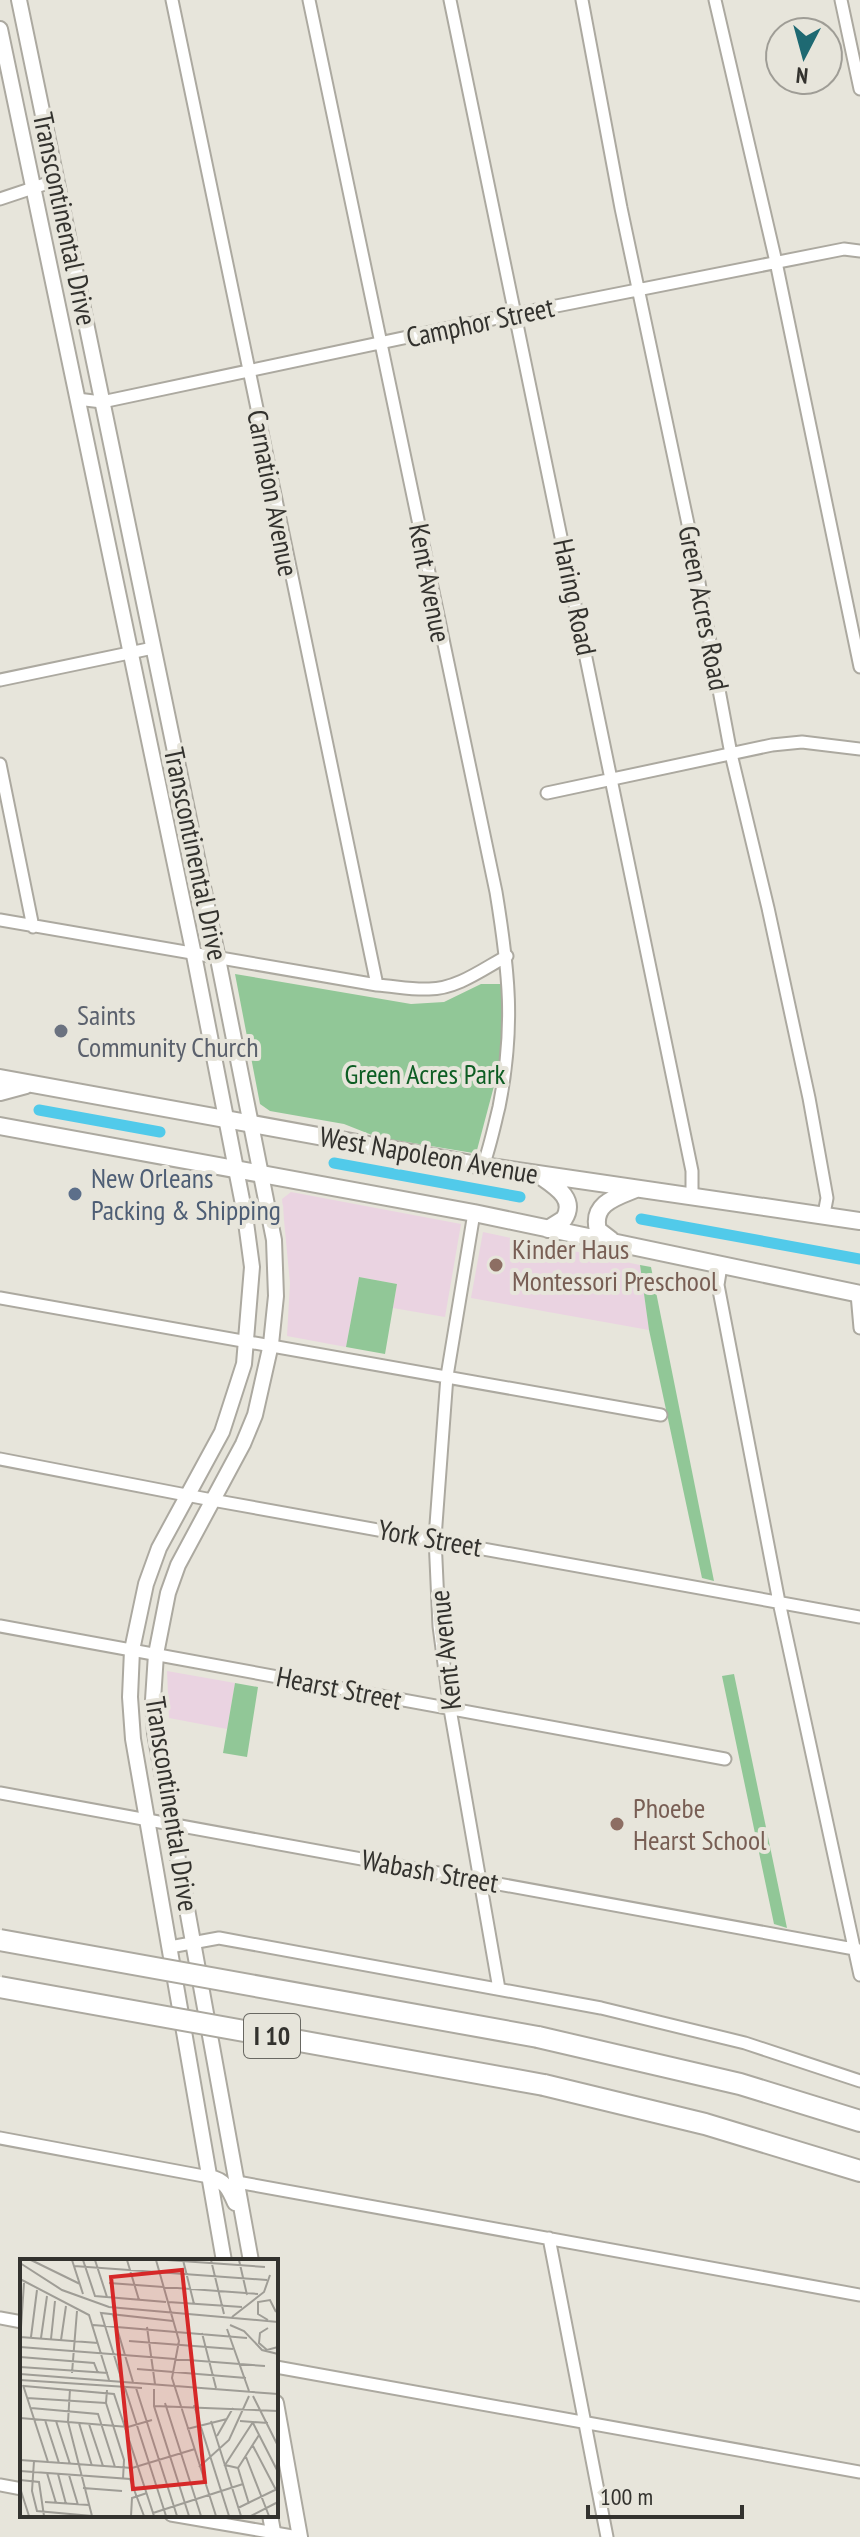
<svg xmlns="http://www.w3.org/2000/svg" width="860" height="2537" viewBox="0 0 860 2537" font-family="'PT Sans Narrow',sans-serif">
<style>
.commercial{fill:#ead3e1}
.green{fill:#91c797}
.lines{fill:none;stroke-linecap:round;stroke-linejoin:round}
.canal{stroke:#51caea;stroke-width:11}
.minor-casing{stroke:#aca9a0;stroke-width:15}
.tertiary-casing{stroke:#aca9a0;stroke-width:18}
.secondary-casing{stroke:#aca9a0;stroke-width:20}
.motorway-casing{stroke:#aca9a0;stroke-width:24}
.minor{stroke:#fff;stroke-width:11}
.tertiary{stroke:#fff;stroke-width:14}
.secondary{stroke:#fff;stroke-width:16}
.motorway{stroke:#fff;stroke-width:20}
.motorway-bridge-casing{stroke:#aca9a0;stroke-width:24;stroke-linecap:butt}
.motorway-bridge{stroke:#fff;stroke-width:20}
.worship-dot{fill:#6b7280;stroke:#e7e5db;stroke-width:3}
.service-dot{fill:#5c6f8a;stroke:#e7e5db;stroke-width:3}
.education-dot{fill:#8d6e63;stroke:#e7e5db;stroke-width:3}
.labels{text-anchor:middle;stroke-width:8;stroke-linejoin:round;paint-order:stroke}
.shield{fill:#e7e5db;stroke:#696862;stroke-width:2}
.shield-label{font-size:26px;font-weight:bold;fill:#33322e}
.street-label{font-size:28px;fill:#33322e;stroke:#e7e5db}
.worship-label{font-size:28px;fill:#5b616d;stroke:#e7e5db;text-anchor:start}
.park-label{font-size:28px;fill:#0d5d23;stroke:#e7e5db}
.service-label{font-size:28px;fill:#4e5e75;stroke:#e7e5db;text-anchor:start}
.education-label{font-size:28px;fill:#785e54;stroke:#e7e5db;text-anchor:start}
.inset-road{fill:none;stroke:#9f9d96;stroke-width:2}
.view{fill:#d62828;fill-opacity:0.15;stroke:#d62828;stroke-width:4}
.inset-edge{fill:none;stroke:#33322e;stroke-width:4}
</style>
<rect width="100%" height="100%" fill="#e7e5db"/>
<path class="commercial" d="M291,1192L461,1224L445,1317L393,1308L397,1284L359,1277L346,1347L287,1336L290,1283L282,1199Z
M483,1232L640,1265L649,1330L471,1298Z
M167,1671L235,1683L227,1729L169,1718Z"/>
<path class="green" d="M235,974L411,1004L444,1002L481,984H502V1042L498,1071L477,1150L473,1153L377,1137L344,1124L270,1111L260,1104Z
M640,1265L651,1267L714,1581L702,1578L649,1330Z
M359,1277L397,1284L385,1354L346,1347Z
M734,1674L787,1928L774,1924L722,1676Z
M235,1683L258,1687L247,1757L223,1753Z"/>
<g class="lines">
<path class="canal" d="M39,1110L160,1132
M334,1163L520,1197
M641,1219L860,1259"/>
<g class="minor-casing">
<path id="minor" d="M172,0L377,985
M309,0L496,892C509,971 515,1027 499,1107C494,1127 490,1147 483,1166
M450,0L692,1171V1195
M582,0L621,208L688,524L731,754L768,908L809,1098L827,1198L824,1214
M715,0L776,262L860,667
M841,0L860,89
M0,199L57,180
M77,399L102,402L516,314L844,249L860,251
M0,680L153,648
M0,764L33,927
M547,793L772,745L802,742L860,749
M0,920L377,985C394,986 412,990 429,989C457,989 483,969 507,956
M474,1213L447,1376L435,1538L439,1626L450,1709L499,1989
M721,1266L718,1285L779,1602L860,1975
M857,1294L860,1328
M0,1298L661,1415
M0,1459L212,1500L860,1617
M0,1626L725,1759
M0,1793L860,1950
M170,1947L219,1938L601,2008L745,2043L860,2081
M0,2138L209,2177
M237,2182L860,2295
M549,2238L607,2537
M0,2318L22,2322
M276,2367L860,2472
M0,2485L22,2489
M171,2515L298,2537"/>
</g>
<g class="tertiary-casing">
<path id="tertiary" d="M19,0L218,959L274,1240L276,1296L271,1344L255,1415L243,1444L178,1565L168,1593L156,1654L153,1700L155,1733L251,2261
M0,29L194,955L245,1215L252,1267L244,1364L222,1432L159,1548L146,1584L132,1650L130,1697L133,1739L224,2261
M209,2177C225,2180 229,2189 235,2203
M276,2403L300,2537
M270,2515L274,2537"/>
</g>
<g class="secondary-casing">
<path id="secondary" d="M0,1078L483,1166L860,1221
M0,1092L26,1085
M0,1126L474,1213L860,1294
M542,1177C558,1188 576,1200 564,1219L548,1229
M611,1240L598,1230C591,1204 616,1197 636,1189"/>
</g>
<g class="motorway-casing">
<path id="motorway" d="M538,2037L740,2084L860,2121
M544,2085L705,2124L860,2171"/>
</g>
<use href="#minor" class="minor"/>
<use href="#tertiary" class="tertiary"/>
<use href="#secondary" class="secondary"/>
<use href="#motorway" class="motorway"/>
<g class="motorway-bridge-casing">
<path id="motorway-bridge" d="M0,1940L538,2037
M0,1987L544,2085"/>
</g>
<use href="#motorway-bridge" class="motorway-bridge"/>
</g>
<circle class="worship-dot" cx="61" cy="1031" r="8"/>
<circle class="service-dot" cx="75" cy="1194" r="8"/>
<g class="education-dot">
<circle cx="496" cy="1265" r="8"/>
<circle cx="617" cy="1824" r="8"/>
</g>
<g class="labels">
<rect class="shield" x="244" y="2014" width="56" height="44" rx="6"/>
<g class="shield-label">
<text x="272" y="2045">I 10</text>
</g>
<g class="street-label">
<text transform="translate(65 219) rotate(78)" y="10">Transcontinental Drive</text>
<text transform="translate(480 322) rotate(-12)" y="10">Camphor Street</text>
<text transform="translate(273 493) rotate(79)" y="10">Carnation Avenue</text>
<text transform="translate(430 583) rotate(79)" y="10">Kent Avenue</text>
<text transform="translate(575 597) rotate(78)" y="10">Haring Road</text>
<text transform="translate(704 608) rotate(79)" y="10">Green Acres Road</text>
<text transform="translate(196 854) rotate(78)" y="10">Transcontinental Drive</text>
<text transform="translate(429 1155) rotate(10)" y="10">West Napoleon Avenue</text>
<text transform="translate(430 1538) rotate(10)" y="10">York Street</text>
<text transform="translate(445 1650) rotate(-96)" y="10">Kent Avenue</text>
<text transform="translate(339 1688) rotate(11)" y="10">Hearst Street</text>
<text transform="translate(172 1804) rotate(81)" y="10">Transcontinental Drive</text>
<text transform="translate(430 1871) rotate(10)" y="10">Wabash Street</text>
</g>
<g class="worship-label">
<text x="77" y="1025">Saints<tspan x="77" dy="32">Community Church</tspan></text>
</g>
<g class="park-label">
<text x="425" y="1084">Green Acres Park</text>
</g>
<g class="service-label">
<text x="91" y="1188">New Orleans<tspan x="91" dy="32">Packing &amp; Shipping</tspan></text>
</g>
<g class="education-label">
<text x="512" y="1259">Kinder Haus<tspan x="512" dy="32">Montessori Preschool</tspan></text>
<text x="633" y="1818">Phoebe<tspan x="633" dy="32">Hearst School</tspan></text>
</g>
</g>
<g transform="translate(20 2259)">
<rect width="258" height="258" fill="#e7e5db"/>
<path class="inset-road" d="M11,1L60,25M52,1L63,35M63,1L75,37L146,43M75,1L87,38M107,1L119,41M136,1L159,82L152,119L196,257M147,1L245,8M163,1L174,45M191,1L204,55M219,1L227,36M0,4L42,31L89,48L258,63M54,7L247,21M0,20L69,56L89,121M89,24L238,35M148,43L222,48M93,56L113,123M212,58L244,33L250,16M248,61L238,55V43L250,41L256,53M73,66L227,79M210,66L224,72L242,91L258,95M127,68L135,125M248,69L240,74L239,84L247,91L258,88M207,70L229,132M182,74L196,129M0,78L78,84M11,78L17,31M21,79L27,37M31,80L35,42M41,81L46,47M109,82L213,90M0,83L4,24M0,88L245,107M0,98L74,104L78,114M0,108L88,114M117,110L226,119M52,114L57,52M0,115L258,135M0,121L122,129M102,122L81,54L153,62M3,126L28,203M4,127L94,135L134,257M105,129L146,257M116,129L157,257M50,130L48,163L72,257M134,130V147L169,257M87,131L86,144L104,201L103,220M233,137L258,187M7,139L86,144M145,144L181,257M174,146L209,257M134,147L258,152M11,149L78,155L95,208M0,159L108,168L132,161M25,161L39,204M36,162L50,205M191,162L221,257M220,162L248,164M59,164L72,207M233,164L258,213M69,165L83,207M167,170L207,160M197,177L213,149M233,187L256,231M226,198L249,257M0,201L112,209L175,190M14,202L12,232L17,252L72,257M179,208L209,181L229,137M218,209L205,206L233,163M218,209L239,176M218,209L229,245M0,212L110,220L124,257M27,214L36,244M38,215L46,245M49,216L58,246M0,221L19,223L24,257M63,229L102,232M1,232L9,257M25,243L69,246M218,249L257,230M133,254L223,225M111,257L112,239L127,234M231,257L258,243"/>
<path class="view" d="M162,11L185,223L113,230L91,18Z"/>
<rect width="258" height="258" class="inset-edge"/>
</g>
<g transform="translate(804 56) rotate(186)"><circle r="38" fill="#e7e5db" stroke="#9f9d96" stroke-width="2"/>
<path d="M0-6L14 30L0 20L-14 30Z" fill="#1e6972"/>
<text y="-12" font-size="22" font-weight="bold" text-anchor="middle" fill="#33322e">N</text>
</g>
<path d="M588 2505v12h154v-12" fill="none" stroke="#33322e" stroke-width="4"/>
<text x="600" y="2505" font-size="24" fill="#33322e" stroke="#e7e5db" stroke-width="6" paint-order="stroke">100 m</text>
</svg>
